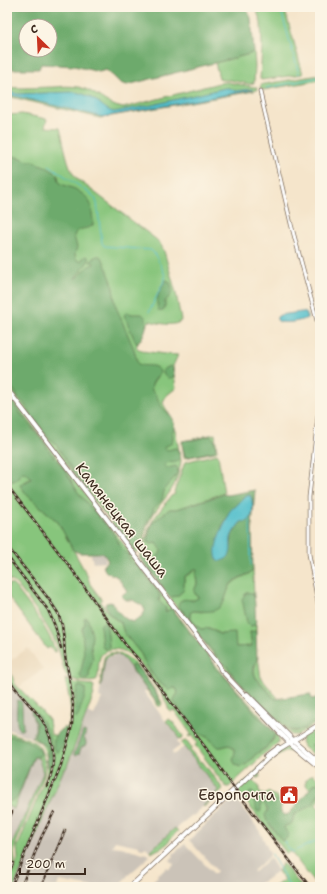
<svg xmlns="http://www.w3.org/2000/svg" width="327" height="894" viewBox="0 0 327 894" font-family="'Shantell Sans',sans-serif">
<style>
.built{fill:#ebd8ba}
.industrial{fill:#cbc3b8}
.green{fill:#87c57c;stroke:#61784d}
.forest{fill:#6daa6c;stroke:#546a45;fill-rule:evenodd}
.water{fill:#52bfcc;stroke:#467475}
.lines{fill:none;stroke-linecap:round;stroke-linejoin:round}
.stream{stroke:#52bfcc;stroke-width:1}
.minor-casing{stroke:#7c6b5b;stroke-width:4.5}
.major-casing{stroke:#7c6b5b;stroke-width:5.5}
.minor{stroke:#fff;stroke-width:3}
.major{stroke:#fff;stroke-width:4}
.rail-casing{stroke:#3b2a1e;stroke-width:2.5}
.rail{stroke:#fcf5e5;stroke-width:1;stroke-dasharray:3;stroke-linecap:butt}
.labels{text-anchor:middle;stroke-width:3;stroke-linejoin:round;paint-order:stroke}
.street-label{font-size:15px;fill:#3b2a1e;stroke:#fcf5e5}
.poi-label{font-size:15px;fill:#3b2a1e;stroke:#fcf5e5;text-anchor:end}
</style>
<rect width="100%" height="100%" fill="#fcf5e5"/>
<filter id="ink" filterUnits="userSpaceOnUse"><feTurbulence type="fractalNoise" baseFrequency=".025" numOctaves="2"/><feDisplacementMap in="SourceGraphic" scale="8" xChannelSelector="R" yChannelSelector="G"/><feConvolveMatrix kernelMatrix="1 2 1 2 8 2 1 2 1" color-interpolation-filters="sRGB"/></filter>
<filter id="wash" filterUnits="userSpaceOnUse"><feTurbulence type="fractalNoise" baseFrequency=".012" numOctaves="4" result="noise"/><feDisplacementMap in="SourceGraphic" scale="16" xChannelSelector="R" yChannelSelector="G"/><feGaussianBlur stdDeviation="0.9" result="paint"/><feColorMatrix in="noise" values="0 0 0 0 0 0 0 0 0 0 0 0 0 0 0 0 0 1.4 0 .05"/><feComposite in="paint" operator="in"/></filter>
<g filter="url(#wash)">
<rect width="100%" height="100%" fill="#f5e5cb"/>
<path class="built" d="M28,648L43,669L18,688L15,684L7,663Z"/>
<path class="industrial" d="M104,553L106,562L93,563L91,554Z
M116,655L121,656L126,662L146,690L144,692L169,726L174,731L175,730L176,732L178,735L177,736L180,740L177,742L180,746L172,752L173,755L184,747L218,790L215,795L193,816L192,815L181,824L176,830L177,831L153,853H151L146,847L143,849L139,848V846L115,841L112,846L121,847L147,854L150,856L127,876V877L116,887H93L59,881L57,887H14L64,769H66L87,713L94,715L102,698L99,697L105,659L107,657Z
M7,682H9L31,709L33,719L35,723V729L32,738L7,729Z
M34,757L39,759L43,773L7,856V806L14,808Z
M233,799H236L259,830L270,853L269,857L253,871L255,872L270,858L278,871L263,882H261L256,887H149L148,885L158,876L157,875L159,873L160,874L167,867L169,869L174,864L170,860L174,856L173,854L185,844L214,874L217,871L189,840Z"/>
<path class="green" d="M258,7H284L303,74L262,80L260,79L262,47L261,23L256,8Z
M254,51L255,66L254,83L249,84L230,80H221L219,78L215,63L250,54Z
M320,75V80L263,90L260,88L261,85L263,84Z
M227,82L255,87L257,88V90L254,91L100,118L7,96V87C22,89 38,87 54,87C62,86 70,86 78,87C96,90 105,105 123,108L219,83Z
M22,114L47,119L45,127L60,128C64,142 67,167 76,178L157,240L161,245L164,251L176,293L181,320L180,322C171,327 159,323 149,321C144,329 142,338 136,347L142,351L165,354L178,355L173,366L176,388L166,396L163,402C164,408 170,413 173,419L181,460C180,471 176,483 170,492C163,502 155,510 150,520C144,530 145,544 138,552L135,553L65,463L7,386V115Z
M7,391L218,668L277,735L279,740C275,750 264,751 258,760L229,787H226L195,745L197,743L192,735L189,737L188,736L191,734L174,710L170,712L164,698V697C162,693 159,691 157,688C147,673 135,650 114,649C110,649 105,651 102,654C96,661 101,673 96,681C91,683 70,681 67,676C63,671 61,654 57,646C48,625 31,602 16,584L12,581L7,580V480C18,484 17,475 23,471L30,475L31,478L20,485L27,495L58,522L88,577L90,584L102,600L100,602L111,616L121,623L124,633L141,654L145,663L156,679L168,690L174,688H176L178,693L174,699V702L185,714L187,719L193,728L198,733L209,738L214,743L221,747C223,747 225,746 228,745C232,745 236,750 235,754C235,755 234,756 234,757C232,762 236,765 240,767L249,762L256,754L265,749L274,739V737L273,733L265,722L257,716L252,709L225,677L215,668L212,660L202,649L199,643L188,631L187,628C179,624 178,614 171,609L165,612L166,608L159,601L160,595L159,593L140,568L133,563L130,560L127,553L121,547L112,532L97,515L77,491L65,470L50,452L40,436L17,409L7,395Z
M215,434L217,450L216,452L184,458L182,441L204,437V436Z
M217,454L218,455L224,493L177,509H170L167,511L152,523L148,537L149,543L151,544L156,543L160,547L161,552L157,558L158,562L161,566L159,569H156L150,564L149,561L152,557V554L145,549L141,554V558L145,562L168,595C177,598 183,594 184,584C185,583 184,579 184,578C186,574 187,576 190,574C192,573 193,571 194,569L196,568L197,569L196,575L197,584L194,591L195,594L198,596V598C191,603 188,597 180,601V609L185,614L191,624L202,639L219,658L228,667L238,681L275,716C279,721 285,729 291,731C299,734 314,722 320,719V721L298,735H291L274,719V716L270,712L269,713L265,710L218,661L139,558L140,555L144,547L149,528L153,520L171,496L175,494L174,492L185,462Z
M253,570L254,598L253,595L250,593H246L250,626L256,625V631L250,632L252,646L236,647L225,634C217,635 216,630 209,628C205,627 207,629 203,629C196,629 191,620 190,615L191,612L194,611L202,612L224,602C226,596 228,586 234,582C240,577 248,576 253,570Z
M7,583L13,585L16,588C31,608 48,628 56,652H54L50,647L47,649L7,595V587L9,586Z
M110,653C128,651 139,668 149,682C153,688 159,695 162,703L161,706H158L157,704L126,662C120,654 114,651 105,659L101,687L100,684L104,658L105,656Z
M258,656L261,678L278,698L275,699L255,676L254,670Z
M7,662L15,684L36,705L49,720L51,735H63C65,732 67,729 68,726C74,713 68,693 65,679L75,683L93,685L94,686L93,693L94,694L66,769H64L14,887H7L18,859L17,848L46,777C48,767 48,751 40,743C38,741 34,740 32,738L35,729V723L33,719L31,709L9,682H7Z
M168,719L172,721L183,736V738L180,740L177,736L178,735L175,731H174L166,721Z
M320,726V760L304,747L301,742L302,737Z
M7,732C16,735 35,739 40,748C42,752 43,756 44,760C45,766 45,773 43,779L16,844L14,853L15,861L7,881V856L43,773L39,759L34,757L14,809L7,806Z
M185,741H187L192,748L190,750L200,762L202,761L223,789L204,807L203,806L215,795L218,790L181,743Z
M288,747L292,748L294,750V751L296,753L297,756C294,753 291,751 286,751C280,752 263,767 258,772L260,776L259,778H256L254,776V773C264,764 274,751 288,747Z
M311,775H314L320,781V785L317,783L314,784L310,789C302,783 306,780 311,775Z
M247,780C253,780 260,784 259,791L265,795L268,792L277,797L282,802V805L281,802H273L267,808L268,811C262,820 277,834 283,841L285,830L284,828L285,826L292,823L294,815L312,804L320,792V798L316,805L320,809V887H318L290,851L287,854L236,789Z
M175,828L178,831L171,838L168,843L163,847L151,853L150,851Z
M283,863L302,887H274L284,880L278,871Z"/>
<path class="forest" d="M7,7H246L251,18L254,51L250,54L127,85L120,83L113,76L106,70L99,72L74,66L41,64L39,69H13L7,68ZM26,26H50V50H26Z
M7,156H13L21,158L28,161H33L39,164L45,166L56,173L58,176L59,181L61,184L75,189L84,195L88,199L91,205L93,221V225C87,231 77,226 74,236L77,247L75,254L76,259L79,261L82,260L84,257L86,256L89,258V260C85,267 78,272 75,279L89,266L94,264L93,262H90L93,258L97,256H100L103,259L112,282L116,307L133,347L138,364C146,368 153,362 160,371C159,377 149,383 152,390C153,394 154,392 156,395C158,398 159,403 161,406C163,409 166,410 168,413C173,418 177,426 172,432C174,439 173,445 165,446L164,448C168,452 172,448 176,448C183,457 180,465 168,462L165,464V467L168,468L176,466L178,470L175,477L165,488L162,500L154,508L152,514L149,518L143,533L140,539L139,546L137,549H136L133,548L131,544L121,532L117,525L110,519L107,512L103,509L98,502L96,493L94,491L87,489L79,479L67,462L57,446L43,431L32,416L23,402L18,398L14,390L9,387L7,382Z
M166,280L169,281C174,290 173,295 165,301C165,306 166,313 159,311C154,302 160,288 166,280Z
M127,312L132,314H142C152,321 143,338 137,344L135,341L125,317L124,315Z
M170,366L173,369L174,376L172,378C166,379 163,376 163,370L166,368Z
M7,395L20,413L45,444L50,452L65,470L77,491L97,515L112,532L121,547L127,553L130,560L133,563L140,568L159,593L160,597L159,601L166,608L165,612L171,609C178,614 179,624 187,628L188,631L199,643L202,649L212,660L215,668L225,677L252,709L257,716L265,722L274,734V737L267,747L256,754L247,764L240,767L236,765L233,760L235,752L232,747L229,745L221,747H218L215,745L209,738L198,733L194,730L187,719L185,714L177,706L174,702V699L178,693L176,688H174L169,690L157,681L146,665L141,654L124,633L121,623L113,617L107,611H108L105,605L106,603L111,602C117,609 122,619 133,622L142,616L145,611C144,604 137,604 133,600H126L121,596L127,591C124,587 121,581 117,577C111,572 105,576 103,565L108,561L104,554L101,553H80L77,552L73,550L58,522L27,495L20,485L31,479V477C29,475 25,472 23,472C17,476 17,484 7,480Z
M209,436C216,438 214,443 216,449L214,451L189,457L185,456L182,445L183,441C187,440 189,440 193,440C198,440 204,437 209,436Z
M255,490L252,526L253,571C246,576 236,578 231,584C228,588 227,594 225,599C219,615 206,611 193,611L190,613V616L196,625L201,629L209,628L219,634L235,633L236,647L252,646L250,632L256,631L257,659L254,667V673L256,678L275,699L310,694L312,699L319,697L320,719C311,724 299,735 288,729L235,678L228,667L219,658L202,639L191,624L186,614L179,607L178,604C185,594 190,604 198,598V596L195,594L194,591L197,584L196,575L197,569H194L191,573L185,576L184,578V586L183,591L177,596L171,597L168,595L165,591L159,581L140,557L141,554L144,550L148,549C155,554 153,555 149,561L150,564L156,569H159L161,566L158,562L157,558L161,552L160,547L156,543L151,544L149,543L148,537L152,523L167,511L170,509H177L224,494L227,495ZM248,495L251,496C254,503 253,515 249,521H243L239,524L237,528L232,535L231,546L227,558L220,561L218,538L221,533L222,527L230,512L237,505L243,498Z
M246,593C250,593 250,592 253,594C256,599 255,619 256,625L250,626L247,623L242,599Z
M86,617L88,620L92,635L91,647L93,659L90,668L89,678L86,680L82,679L80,675L84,656L82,629L85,623L84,618Z
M103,622L106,623L107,627L109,645V647L106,649H104L102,646L100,626L101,624Z
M132,665C133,665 137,667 138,668C143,672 159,697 160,703L159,704L154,699L150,693L146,689L144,686L131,668V666Z
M80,686L85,688C86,695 84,700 81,707C79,711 80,715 76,719L74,717C74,714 75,710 75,707C76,700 75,694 78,687Z
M18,700L21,701L22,703L23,728L22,730H19C15,722 17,710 17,701Z
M32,710C46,719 57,752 50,767L48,766L47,758L48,751L47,746L41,743L34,737L36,730V724L31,712Z
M65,727L67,730C66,738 63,748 57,753C50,743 54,732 65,727Z
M320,728V756C316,753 311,750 311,745H314L316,743L315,740L312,737V734Z
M83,731L86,732L84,738L86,742V745L81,748L79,754L75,756L74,754Z
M11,736C20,737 39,745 41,753L39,757L35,756L33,758L18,796C15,801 11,800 7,803V738Z
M317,783L320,785V792L313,804L294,815L292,823L290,825H287L285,826L284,828L289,834C288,838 286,839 282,841L266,819L265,815L268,810L264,803L263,799L265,797L268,799L271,802H273L277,800L281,802L282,805C280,809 280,812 284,815L289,814L314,784Z
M250,792H252C256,794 256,799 261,801V810L260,812L257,811C256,808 256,805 254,802C251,798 248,797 250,792Z"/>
<path class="water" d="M225,88H230L235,91L251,89L253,90L103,117L7,94V91L18,94L74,92C83,93 90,97 98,102C103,106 108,111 114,112L152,105Z
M301,312H304L307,314V318C299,322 288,323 280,322L277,320V317L280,315Z
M250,495C253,499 254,515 250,519C248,522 244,521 241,522C240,523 233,532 232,535C229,541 233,550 229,556C226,560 222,561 218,561C211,549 222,530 227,519C228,516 228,513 230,511C233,507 232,509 235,507C241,502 242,497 250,495Z"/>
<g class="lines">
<path class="stream" d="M280,7L299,74
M266,88L320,77
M49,165L92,195L95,198L97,203L102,243L104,246L151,250L154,253L159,262
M149,312L165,279V275L160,264
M250,519L251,565
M284,842L292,852L315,842L320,839
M272,854L273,857L290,887"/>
</g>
</g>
<g filter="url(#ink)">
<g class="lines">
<g class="minor-casing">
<path id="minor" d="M260,92L291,224L320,332
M320,398L309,497V554L320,614"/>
</g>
<g class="major-casing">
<path id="major" d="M7,389L219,665L221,670L280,733L290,743L320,768
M247,694L292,739L320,763
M266,756L278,747
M130,887L267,759L281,748L320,724"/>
</g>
<use href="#minor" class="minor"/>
<use href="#major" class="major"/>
<g class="rail-casing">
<path id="rail" d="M7,485L73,571L125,644L138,659L215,760L234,788L310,887
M7,546L48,598L58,613L62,625L64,640L65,656L69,676L73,704L72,725L70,733L61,765L11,887
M7,556L48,610L55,626L61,648
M7,675C14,690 26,700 36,712C54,733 58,761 47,786
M7,823L12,812
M7,877L13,863
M21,887L41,838L54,812
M41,887L65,830"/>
</g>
<use href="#rail" class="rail"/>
</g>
</g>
<defs>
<g id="civic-square" transform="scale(1)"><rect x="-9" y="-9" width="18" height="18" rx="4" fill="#c8321e" stroke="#fcf5e5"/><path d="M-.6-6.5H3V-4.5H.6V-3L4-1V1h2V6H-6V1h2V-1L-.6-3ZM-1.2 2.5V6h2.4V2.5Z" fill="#fff"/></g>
</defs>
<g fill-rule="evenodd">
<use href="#civic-square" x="289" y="795"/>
</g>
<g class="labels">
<g class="street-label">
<text transform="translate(122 520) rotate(52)" y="5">Камянецкая шаша</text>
</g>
<g class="poi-label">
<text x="275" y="800">Европочта</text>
</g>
</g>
<rect width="327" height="894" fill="none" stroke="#fcf5e5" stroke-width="24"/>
<g transform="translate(38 38) rotate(336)"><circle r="19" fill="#fcf5e5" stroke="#afa495"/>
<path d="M0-3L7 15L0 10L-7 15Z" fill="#c8321e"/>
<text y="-6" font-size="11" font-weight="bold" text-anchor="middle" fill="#3b2a1e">С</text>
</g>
<path d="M20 868v6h65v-6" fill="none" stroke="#3b2a1e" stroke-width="2"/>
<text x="26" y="868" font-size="12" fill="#3b2a1e" stroke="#fcf5e5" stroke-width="3" paint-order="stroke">200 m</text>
</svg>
